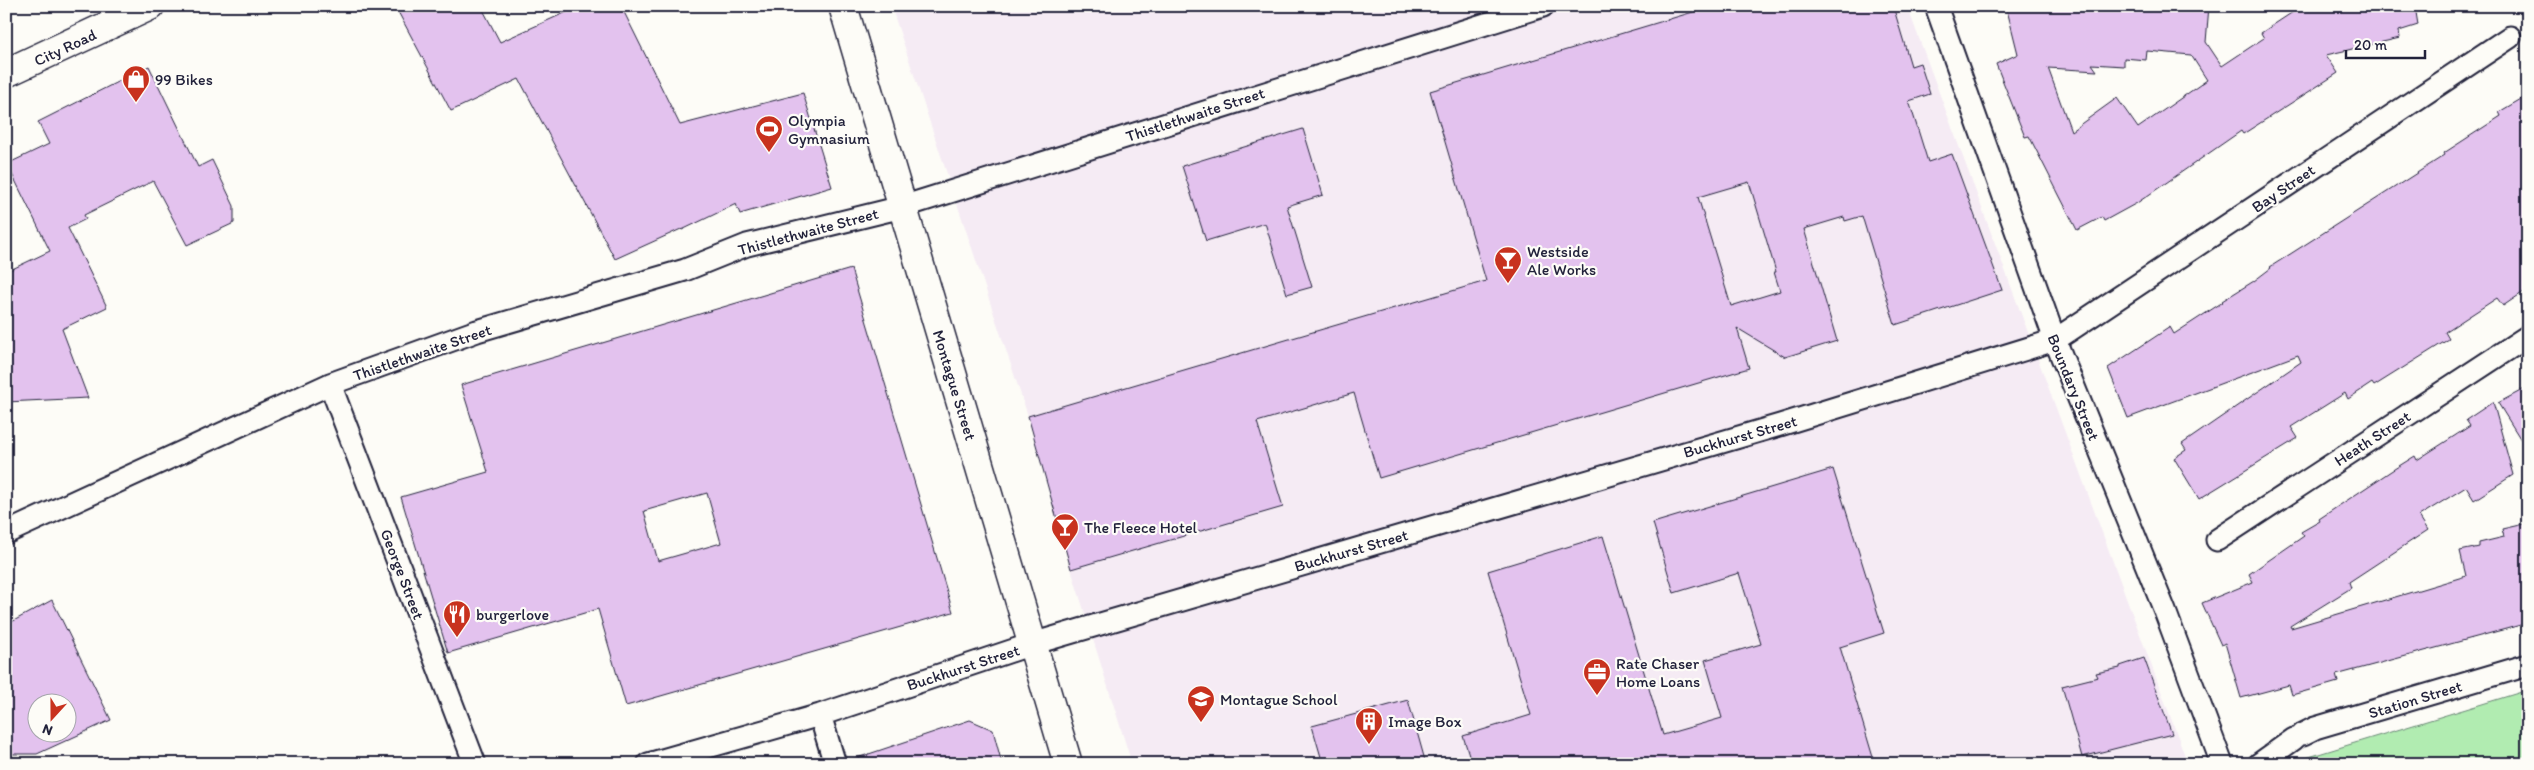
<svg xmlns="http://www.w3.org/2000/svg" width="2534" height="770" viewBox="0 0 2534 770" font-family="Itim,sans-serif">
<style>
.built{fill:#f5ebf4}
.green{fill:#b1ecb1;stroke:#6a8776}
.building{fill:#e3c2ee;stroke:#22223b;fill-rule:evenodd}
.lines{fill:none;stroke-linecap:round;stroke-linejoin:round}
.street-casing{stroke:#22223b;stroke-width:25}
.primary-casing{stroke:#22223b;stroke-width:31}
.street{stroke:#fdfcf7;stroke-width:21}
.primary{stroke:#fdfcf7;stroke-width:28}
.labels{text-anchor:middle;stroke-width:4.5;stroke-linejoin:round;paint-order:stroke}
.street-label{font-size:16px;fill:#22223b;stroke:#fdfcf7}
.poi-label{font-size:16px;fill:#22223b;stroke:#fdfcf7;text-anchor:start}
</style>
<rect width="100%" height="100%" fill="#fdfcf7"/>
<filter id="ink" filterUnits="userSpaceOnUse"><feTurbulence type="fractalNoise" baseFrequency=".02" numOctaves="2"/><feDisplacementMap in="SourceGraphic" scale="10" xChannelSelector="R" yChannelSelector="G"/><feConvolveMatrix kernelMatrix="1 2 1 2 8 2 1 2 1" color-interpolation-filters="sRGB"/></filter>
<g filter="url(#ink)">
<path class="built" d="M891,6H1907L2188,764H1132L1071,569L1028,416Z"/>
<path class="green" d="M2528,690V764H2286Z"/>
<path class="building" d="M395,6H481L500,42L580,6H621L680,125L803,93L832,187L740,214L736,204L682,230L681,229L615,259L519,79L451,111Z
M1713,6H1893L1911,66L1920,63L1930,94L1909,101L1928,162L1952,154L2002,290L1895,325L1862,216L1845,221L1844,217L1804,229L1837,341L1785,357L1737,328L1749,368L1379,478L1354,393L1257,422L1283,507L1071,569L1028,416L1486,281L1430,91ZM1749,182L1776,272H1774L1780,291L1731,306L1698,197Z
M2006,6H2209L2206,42L2222,66L2264,38L2261,33L2302,6H2415L2418,25L2399,31L2400,38L2326,55L2338,73L2243,134L2241,131L2137,203L2104,221L2102,217L2077,230L2029,136L2025,137L1996,64L2018,54ZM2147,51L2191,55L2207,80L2138,128L2117,98L2071,131L2048,68L2097,71L2092,64L2124,66V58L2146,60Z
M149,66L198,167L212,160L234,206V223L187,245L153,181L84,215L86,219L68,228L107,307L62,329L88,398L6,402V272L50,251L7,164L49,144L38,122Z
M2528,95V289L2503,306L2497,298L2445,332L2449,339L2374,386L2372,383L2348,399L2345,393L2291,427L2298,438L2199,499L2174,458L2186,450L2182,444L2301,362L2298,355L2128,418L2108,368L2170,327L2174,334L2223,302L2222,301L2254,281L2271,268L2270,267L2445,155L2444,153L2501,116L2499,112Z
M1303,129L1323,195L1287,206L1312,287L1287,294L1265,223L1206,241L1182,166Z
M851,269L953,612L626,706L598,609L448,653L401,497L488,472L461,385ZM707,493L721,543L658,561L644,511Z
M2528,387V451L2498,403Z
M2493,402L2513,475L2474,500L2466,487L2419,516L2428,530L2349,582L2351,588L2290,626L2291,628L2466,576L2460,551L2479,547V543L2504,537L2502,529L2528,523V623L2336,675L2338,682L2292,695L2289,685L2241,698L2225,643L2221,645L2202,603L2253,582L2249,574L2304,536L2301,532L2320,521L2319,519L2391,471L2415,456L2417,460L2470,426L2466,420Z
M1833,469L1884,633L1840,647L1875,764H1472L1463,736L1531,715L1488,571L1603,536L1663,735L1722,718L1705,660L1761,644L1739,573L1674,593L1653,523Z
M52,600L111,720L37,754H6V625ZM38,702H68V732H38Z
M2144,658L2172,734L2082,757L2062,686L2098,677L2096,673L2120,668V666Z
M1408,700L1426,764H1323L1312,726Z
M970,720L993,730L1002,764H852L851,760Z"/>
<g class="lines">
<g class="street-casing">
<path id="street" d="M1936,6L2055,340L2165,611L2222,764
M330,384L475,764
M6,533L330,384L477,331L685,270L747,245L902,207L1543,6
M2217,540L2528,336
M820,715L835,764
M2303,734L2315,728L2528,665
M648,764L820,715L1032,644L1780,425L2055,340L2510,37
M2259,764L2294,739"/>
</g>
<g class="primary-casing">
<path id="primary" d="M843,6L1068,764
M6,73L150,6"/>
</g>
<use href="#street" class="street"/>
<use href="#primary" class="primary"/>
</g>
</g>
<defs>
<g id="shop-pin" transform="scale(1.4375)"><path d="M0 17L-7.5 6A9.5 9.5 0 1 1 7.5 6Z" fill="#c8321e" stroke="#fdfcf7"/><path d="M-5-2.5h2.3a2.7 3.5 0 0 1 5.4 0H5L5.5 6h-11ZM-1.5-2.5h3a1.5 2.3 0 0 0-3 0Z" fill="#fff"/></g>
<g id="stadium-pin" transform="scale(1.4375)"><path d="M0 17L-7.5 6A9.5 9.5 0 1 1 7.5 6Z" fill="#c8321e" stroke="#fdfcf7"/><path d="M0-5a6.5 5 0 1 0 0 10a6.5 5 0 1 0 0-10ZM-3.5-1.8h7v3.6h-7Z" fill="#fff"/></g>
<g id="bar-pin" transform="scale(1.4375)"><path d="M0 17L-7.5 6A9.5 9.5 0 1 1 7.5 6Z" fill="#c8321e" stroke="#fdfcf7"/><path d="M-6-5H6L.8 .8V4.5H3.5V6h-7V4.5H-.8V.8Z" fill="#fff"/></g>
<g id="restaurant-pin" transform="scale(1.4375)"><path d="M0 17L-7.5 6A9.5 9.5 0 1 1 7.5 6Z" fill="#c8321e" stroke="#fdfcf7"/><path d="M-5-6h1v4h1v-4h1v4h1v-4h1v5L-1.5 .5V6h-2V.5L-5-1ZM5-6V6H3V1.5H1.5Q1.5-4 5-6Z" fill="#fff"/></g>
<g id="office-pin" transform="scale(1.4375)"><path d="M0 17L-7.5 6A9.5 9.5 0 1 1 7.5 6Z" fill="#c8321e" stroke="#fdfcf7"/><path d="M-6-3h4V-5.5h4V-3h4V5H-6ZM-1-4.5V-3h2v-1.5ZM-6 0V1H6V0Z" fill="#fff"/></g>
<g id="school-pin" transform="scale(1.4375)"><path d="M0 17L-7.5 6A9.5 9.5 0 1 1 7.5 6Z" fill="#c8321e" stroke="#fdfcf7"/><path d="M0-5L7-2L0 1L-7-2ZM-4 1L0 2.5L4 1V4Q0 6-4 4Z" fill="#fff"/></g>
<g id="building-pin" transform="scale(1.4375)"><path d="M0 17L-7.5 6A9.5 9.5 0 1 1 7.5 6Z" fill="#c8321e" stroke="#fdfcf7"/><path d="M-4-6H4V6H1V3H-1V6H-4ZM-2.5-4.3h1.7v1.8h-1.7ZM.8-4.3h1.7v1.8H.8ZM-2.5-1h1.7V.8h-1.7ZM.8-1h1.7V.8H.8Z" fill="#fff"/></g>
</defs>
<g fill-rule="evenodd">
<use href="#shop-pin" x="136" y="79"/>
<use href="#stadium-pin" x="769" y="129"/>
<use href="#bar-pin" x="1508" y="260"/>
<use href="#bar-pin" x="1065" y="527"/>
<use href="#restaurant-pin" x="457" y="614"/>
<use href="#office-pin" x="1597" y="672"/>
<use href="#school-pin" x="1201" y="699"/>
<use href="#building-pin" x="1369" y="721"/>
</g>
<g class="labels">
<g class="street-label">
<text transform="translate(65 47) rotate(-25)" y="6">City Road</text>
<text transform="translate(1195 114) rotate(-18)" y="6">Thistlethwaite Street</text>
<text transform="translate(2283 188) rotate(-34)" y="6">Bay Street</text>
<text transform="translate(808 231) rotate(-15)" y="6">Thistlethwaite Street</text>
<text transform="translate(422 352) rotate(-19)" y="6">Thistlethwaite Street</text>
<text transform="translate(955 385) rotate(73)" y="6">Montague Street</text>
<text transform="translate(2074 387) rotate(68)" y="6">Boundary Street</text>
<text transform="translate(1740 436) rotate(-16)" y="6">Buckhurst Street</text>
<text transform="translate(2372 438) rotate(-33)" y="6">Heath Street</text>
<text transform="translate(1351 550) rotate(-16)" y="6">Buckhurst Street</text>
<text transform="translate(403 574) rotate(69)" y="6">George Street</text>
<text transform="translate(963 667) rotate(-18)" y="6">Buckhurst Street</text>
<text transform="translate(2415 699) rotate(-17)" y="6">Station Street</text>
</g>
<g class="poi-label">
<text x="155" y="85">99 Bikes</text>
<text x="788" y="126">Olympia<tspan x="788" dy="18">Gymnasium</tspan></text>
<text x="1527" y="257">Westside<tspan x="1527" dy="18">Ale Works</tspan></text>
<text x="1084" y="533">The Fleece Hotel</text>
<text x="476" y="620">burgerlove</text>
<text x="1616" y="669">Rate Chaser<tspan x="1616" dy="18">Home Loans</tspan></text>
<text x="1220" y="705">Montague School</text>
<text x="1388" y="727">Image Box</text>
</g>
</g>
<rect width="2534" height="770" fill="none" stroke="#fdfcf7" stroke-width="25"/>
<rect x="12" y="12" width="2509" height="745" fill="none" stroke="#22223b" stroke-width="2" filter="url(#ink)"/>
<g transform="translate(52 718) rotate(201)"><circle r="24" fill="#fdfcf7" stroke="#a5a5ac"/>
<path d="M0-4L9 19L0 12L-9 19Z" fill="#c8321e"/>
<text y="-8" font-size="14" font-weight="bold" text-anchor="middle" fill="#22223b">N</text>
</g>
<path d="M2346 50v8h79v-8" fill="none" stroke="#22223b" stroke-width="2.5"/>
<text x="2354" y="50" font-size="15" fill="#22223b" stroke="#fdfcf7" stroke-width="4" paint-order="stroke">20 m</text>
</svg>
